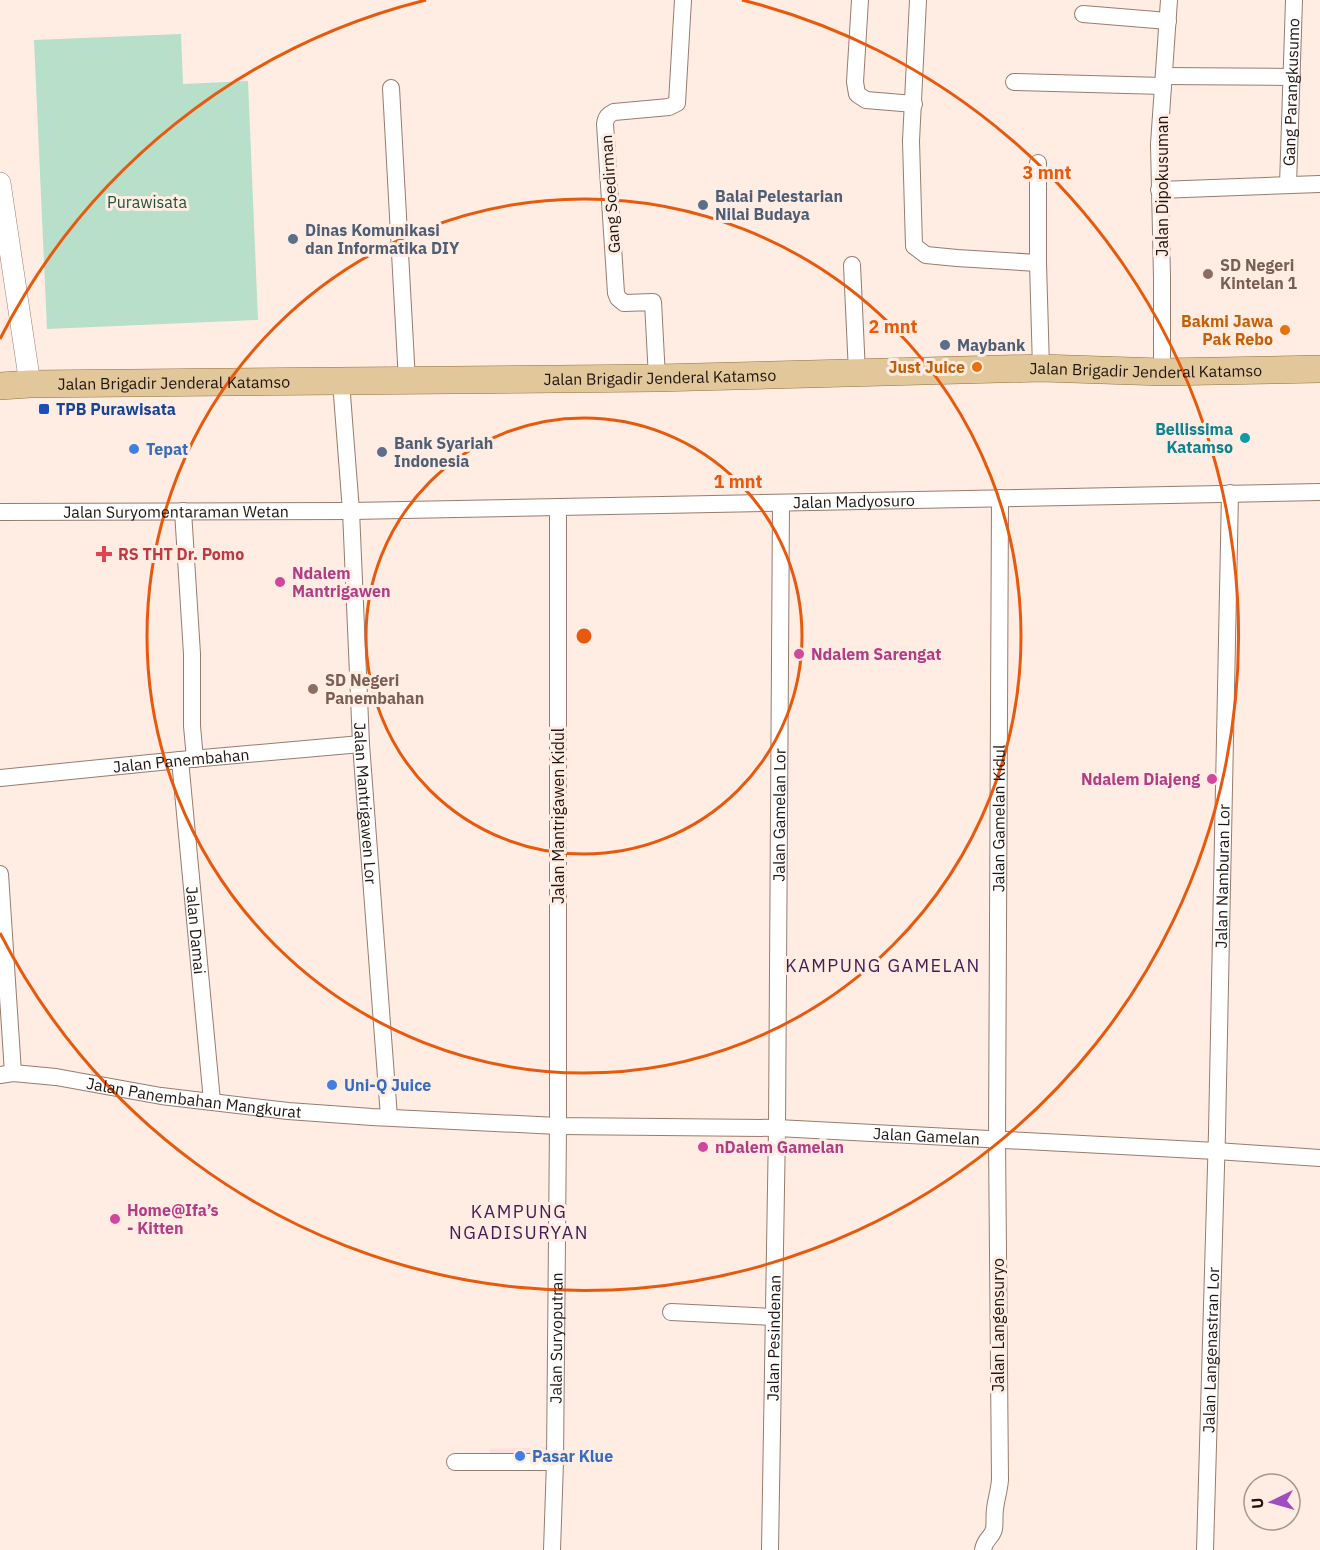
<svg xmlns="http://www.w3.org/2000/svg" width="1320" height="1550" viewBox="0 0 1320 1550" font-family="'IBM Plex Sans',sans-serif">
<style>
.commercial{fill:#fadfe0}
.green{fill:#b7dfc9}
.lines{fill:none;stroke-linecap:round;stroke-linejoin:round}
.minor-casing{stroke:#977c6e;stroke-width:18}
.tertiary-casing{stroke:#977c6e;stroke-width:22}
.primary-casing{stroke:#92703e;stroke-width:28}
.minor{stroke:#fff;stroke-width:16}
.tertiary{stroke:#fff;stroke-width:21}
.primary{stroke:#e2c79a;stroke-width:27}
.ring{fill:none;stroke:#e8590c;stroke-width:3}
.service-dot{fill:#5c6f8a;stroke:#ffece3;stroke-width:2}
.education-dot{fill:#8d6e63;stroke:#ffece3;stroke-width:2}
.food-dot{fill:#e8710a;stroke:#ffece3;stroke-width:2}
.transit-dot{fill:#1a4fb4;stroke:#ffece3;stroke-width:2}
.culture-dot{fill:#0f9aa8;stroke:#ffece3;stroke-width:2}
.shop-dot{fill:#3f7fe0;stroke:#ffece3;stroke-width:2}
.health-dot{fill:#e0444e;stroke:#ffece3;stroke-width:2}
.hotel-dot{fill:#d1479c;stroke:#ffece3;stroke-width:2}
.labels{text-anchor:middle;stroke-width:6;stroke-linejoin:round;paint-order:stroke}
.street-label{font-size:16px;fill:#201510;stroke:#ffece3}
.service-label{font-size:16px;font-weight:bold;fill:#4e5e75;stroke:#ffece3;text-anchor:start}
.park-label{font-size:16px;fill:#1d523a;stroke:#ffece3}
.education-label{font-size:16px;font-weight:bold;fill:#785e54;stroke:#ffece3;text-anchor:start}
.food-label{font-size:16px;font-weight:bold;fill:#c56008;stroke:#ffece3;text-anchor:end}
.transit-label{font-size:16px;font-weight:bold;fill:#164399;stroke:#ffece3;text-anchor:start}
.culture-label{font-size:16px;font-weight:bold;fill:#0d838f;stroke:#ffece3;text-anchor:end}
.shop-label{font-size:16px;font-weight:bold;fill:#366cbe;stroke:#ffece3;text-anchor:start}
.health-label{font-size:16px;font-weight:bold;fill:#be3a42;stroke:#ffece3;text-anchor:start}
.hotel-label{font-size:16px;font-weight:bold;fill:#b23c85;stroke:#ffece3;text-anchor:start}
.neighbourhood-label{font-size:18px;letter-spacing:1.5px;fill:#441c52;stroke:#ffece3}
.centre{fill:#e8590c;stroke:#ffece3;stroke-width:3}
.ring-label{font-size:18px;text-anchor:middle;font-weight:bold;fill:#e8590c;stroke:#ffece3;stroke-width:6;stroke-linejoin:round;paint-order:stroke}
</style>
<rect width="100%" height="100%" fill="#ffece3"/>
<path class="commercial" d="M550,1447V1462L489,1463V1449Z"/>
<path class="green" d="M181,34L183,84L248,81L258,320L47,329L34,40Z"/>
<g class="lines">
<g class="minor-casing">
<g id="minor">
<path d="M860,0L855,82L857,94L866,100L914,104"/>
<path d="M918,0L911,141L914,246L926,255L957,258L1038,263"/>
<path d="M1083,14L1168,21"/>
<path d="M1164,76L1292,77"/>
<path d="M1014,82L1163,86"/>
<path d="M391,88L407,381"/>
<path d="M1038,163V263L1041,368"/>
<path id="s1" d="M1288,185L1294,0"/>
<path d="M1159,190L1320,184"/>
<path d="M852,265L857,373"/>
<path d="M1162,372V277L1159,144L1169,0"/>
<path d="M657,378L653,302L624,303L618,298L616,293L605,124C606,117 608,115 614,112L669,107L677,103L683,0"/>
<path id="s2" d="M341,382L351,511L361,744L389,1117"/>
<path d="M183,511L192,654V726L195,759"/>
<path id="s3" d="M0,512L351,511L1320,492"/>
<path id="s4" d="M180,760L212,1101"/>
<path id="s5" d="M0,778L180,760L361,744"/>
<path d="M0,874L13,1073"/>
<path id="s6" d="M0,1075L13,1073L56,1077L161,1096L288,1111L372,1117L558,1126L777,1128L1216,1151L1320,1158"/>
<path d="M671,1312L774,1317"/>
<path d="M455,1462H555"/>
<path id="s7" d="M552,1550L555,1462L558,1126V507"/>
<path id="s8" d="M770,1550L777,1128L781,503"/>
<path id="s9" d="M983,1550C985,1538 992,1538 994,1529C995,1523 994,1516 995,1509C996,1500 999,1491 1000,1480L997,1140L1000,498"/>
<path id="s10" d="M1205,1550L1217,1132L1230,493"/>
</g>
</g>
<g class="tertiary-casing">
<path id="tertiary" d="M0,183L30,384"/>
</g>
<g class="primary-casing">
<g id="primary">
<path id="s11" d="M0,386L30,384L657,378L1041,368L1162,372L1320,369"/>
</g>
</g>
<use href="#minor" class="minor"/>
<use href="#tertiary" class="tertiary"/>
<use href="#primary" class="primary"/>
</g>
<g class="ring">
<circle cx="584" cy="636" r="218"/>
<circle cx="584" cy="636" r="437"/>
<path d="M0 339A655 655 0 0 1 426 0M742 0A655 655 0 1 1 0 933"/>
</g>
<g class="service-dot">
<circle cx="703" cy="205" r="6"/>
<circle cx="293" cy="239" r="6"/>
<circle cx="945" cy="345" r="6"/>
<circle cx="382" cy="452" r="6"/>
</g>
<g class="education-dot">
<circle cx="1208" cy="274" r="6"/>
<circle cx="313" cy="689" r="6"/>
</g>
<g class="food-dot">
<circle cx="1285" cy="330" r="6"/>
<circle cx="977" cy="367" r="6"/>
</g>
<rect class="transit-dot" x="38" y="403" width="12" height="12" rx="3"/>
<circle class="culture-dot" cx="1245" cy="438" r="6"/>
<g class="shop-dot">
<circle cx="134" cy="449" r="6"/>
<circle cx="332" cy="1085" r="6"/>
<circle cx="520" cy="1456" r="6"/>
</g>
<path class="health-dot" d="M101 545h6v6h6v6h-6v6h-6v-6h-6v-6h6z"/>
<g class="hotel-dot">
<circle cx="280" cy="582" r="6"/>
<circle cx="799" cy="654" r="6"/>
<circle cx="1212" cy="779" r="6"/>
<circle cx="703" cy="1147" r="6"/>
<circle cx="115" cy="1219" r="6"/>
</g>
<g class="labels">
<g class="street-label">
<text dy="6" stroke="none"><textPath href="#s1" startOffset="93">Gang Parangkusumo</textPath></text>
<text transform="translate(1162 186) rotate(-90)" y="6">Jalan Dipokusuman</text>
<text transform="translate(610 194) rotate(-94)" y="6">Gang Soedirman</text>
<text dy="6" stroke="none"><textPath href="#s11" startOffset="1146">Jalan Brigadir Jenderal Katamso</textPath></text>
<text dy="6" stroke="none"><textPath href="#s11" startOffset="660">Jalan Brigadir Jenderal Katamso</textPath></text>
<text dy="6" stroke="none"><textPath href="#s11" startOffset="174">Jalan Brigadir Jenderal Katamso</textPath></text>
<text dy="6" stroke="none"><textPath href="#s3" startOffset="854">Jalan Madyosuro</textPath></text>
<text dy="6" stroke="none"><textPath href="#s3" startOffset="176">Jalan Suryomentaraman Wetan</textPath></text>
<text dy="6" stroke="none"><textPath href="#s5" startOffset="182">Jalan Panembahan</textPath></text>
<text dy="6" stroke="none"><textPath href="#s2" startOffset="422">Jalan Mantrigawen Lor</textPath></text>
<text transform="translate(558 816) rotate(-90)" y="6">Jalan Mantrigawen Kidul</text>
<text dy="6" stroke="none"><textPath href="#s8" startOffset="735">Jalan Gamelan Lor</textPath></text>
<text dy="6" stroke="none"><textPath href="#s9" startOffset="735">Jalan Gamelan Kidul</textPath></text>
<text dy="6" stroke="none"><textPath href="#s10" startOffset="674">Jalan Namburan Lor</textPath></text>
<text dy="6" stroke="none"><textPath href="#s4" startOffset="171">Jalan Damai</textPath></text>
<text dy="6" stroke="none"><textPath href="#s6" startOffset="196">Jalan Panembahan Mangkurat</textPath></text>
<text dy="6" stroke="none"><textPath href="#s6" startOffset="930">Jalan Gamelan</textPath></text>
<text transform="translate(998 1325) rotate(-90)" y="6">Jalan Langensuryo</text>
<text dy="6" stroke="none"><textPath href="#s7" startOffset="212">Jalan Suryoputran</textPath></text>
<text dy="6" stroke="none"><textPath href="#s8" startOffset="212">Jalan Pesindenan</textPath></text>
<text dy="6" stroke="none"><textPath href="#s10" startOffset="200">Jalan Langenastran Lor</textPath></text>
</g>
<g class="service-label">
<text x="715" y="202">Balai Pelestarian<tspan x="715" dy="18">Nilai Budaya</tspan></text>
<text x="305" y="236">Dinas Komunikasi<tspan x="305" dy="18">dan Informatika DIY</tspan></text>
<text x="957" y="351">Maybank</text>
<text x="394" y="449">Bank Syariah<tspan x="394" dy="18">Indonesia</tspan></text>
</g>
<g class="park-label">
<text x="147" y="208">Purawisata</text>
</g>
<g class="education-label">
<text x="1220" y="271">SD Negeri<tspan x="1220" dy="18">Kintelan 1</tspan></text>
<text x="325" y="686">SD Negeri<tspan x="325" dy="18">Panembahan</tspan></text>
</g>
<g class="food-label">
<text x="1273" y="327">Bakmi Jawa<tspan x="1273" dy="18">Pak Rebo</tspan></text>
<text x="965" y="373">Just Juice</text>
</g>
<g class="transit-label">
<text x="56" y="415">TPB Purawisata</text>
</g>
<g class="culture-label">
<text x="1233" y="435">Bellissima<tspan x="1233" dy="18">Katamso</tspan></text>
</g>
<g class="shop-label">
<text x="146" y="455">Tepat</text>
<text x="344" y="1091">Uni-Q Juice</text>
<text x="532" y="1462">Pasar Klue</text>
</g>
<g class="health-label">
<text x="118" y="560">RS THT Dr. Pomo</text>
</g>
<g class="hotel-label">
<text x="292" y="579">Ndalem<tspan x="292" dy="18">Mantrigawen</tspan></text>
<text x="811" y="660">Ndalem Sarengat</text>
<text x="1200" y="785" text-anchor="end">Ndalem Diajeng</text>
<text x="715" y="1153">nDalem Gamelan</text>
<text x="127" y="1216">Home@Ifa’s<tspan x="127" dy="18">- Kitten</tspan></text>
</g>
<g class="neighbourhood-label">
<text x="883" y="972">KAMPUNG GAMELAN</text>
<text x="519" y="1218">KAMPUNG<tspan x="519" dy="21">NGADISURYAN</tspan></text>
</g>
</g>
<circle cx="584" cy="636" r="9" class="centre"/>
<g class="ring-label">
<text x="1047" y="179">3 mnt</text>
<text x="893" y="333">2 mnt</text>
<text x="738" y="488">1 mnt</text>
</g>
<g transform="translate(1272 1502) rotate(265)"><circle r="28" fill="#ffece3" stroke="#a6968f" stroke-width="1.5"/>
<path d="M0-4.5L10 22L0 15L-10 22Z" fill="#a04ebe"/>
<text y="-9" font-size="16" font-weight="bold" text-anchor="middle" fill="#201510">U</text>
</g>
</svg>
